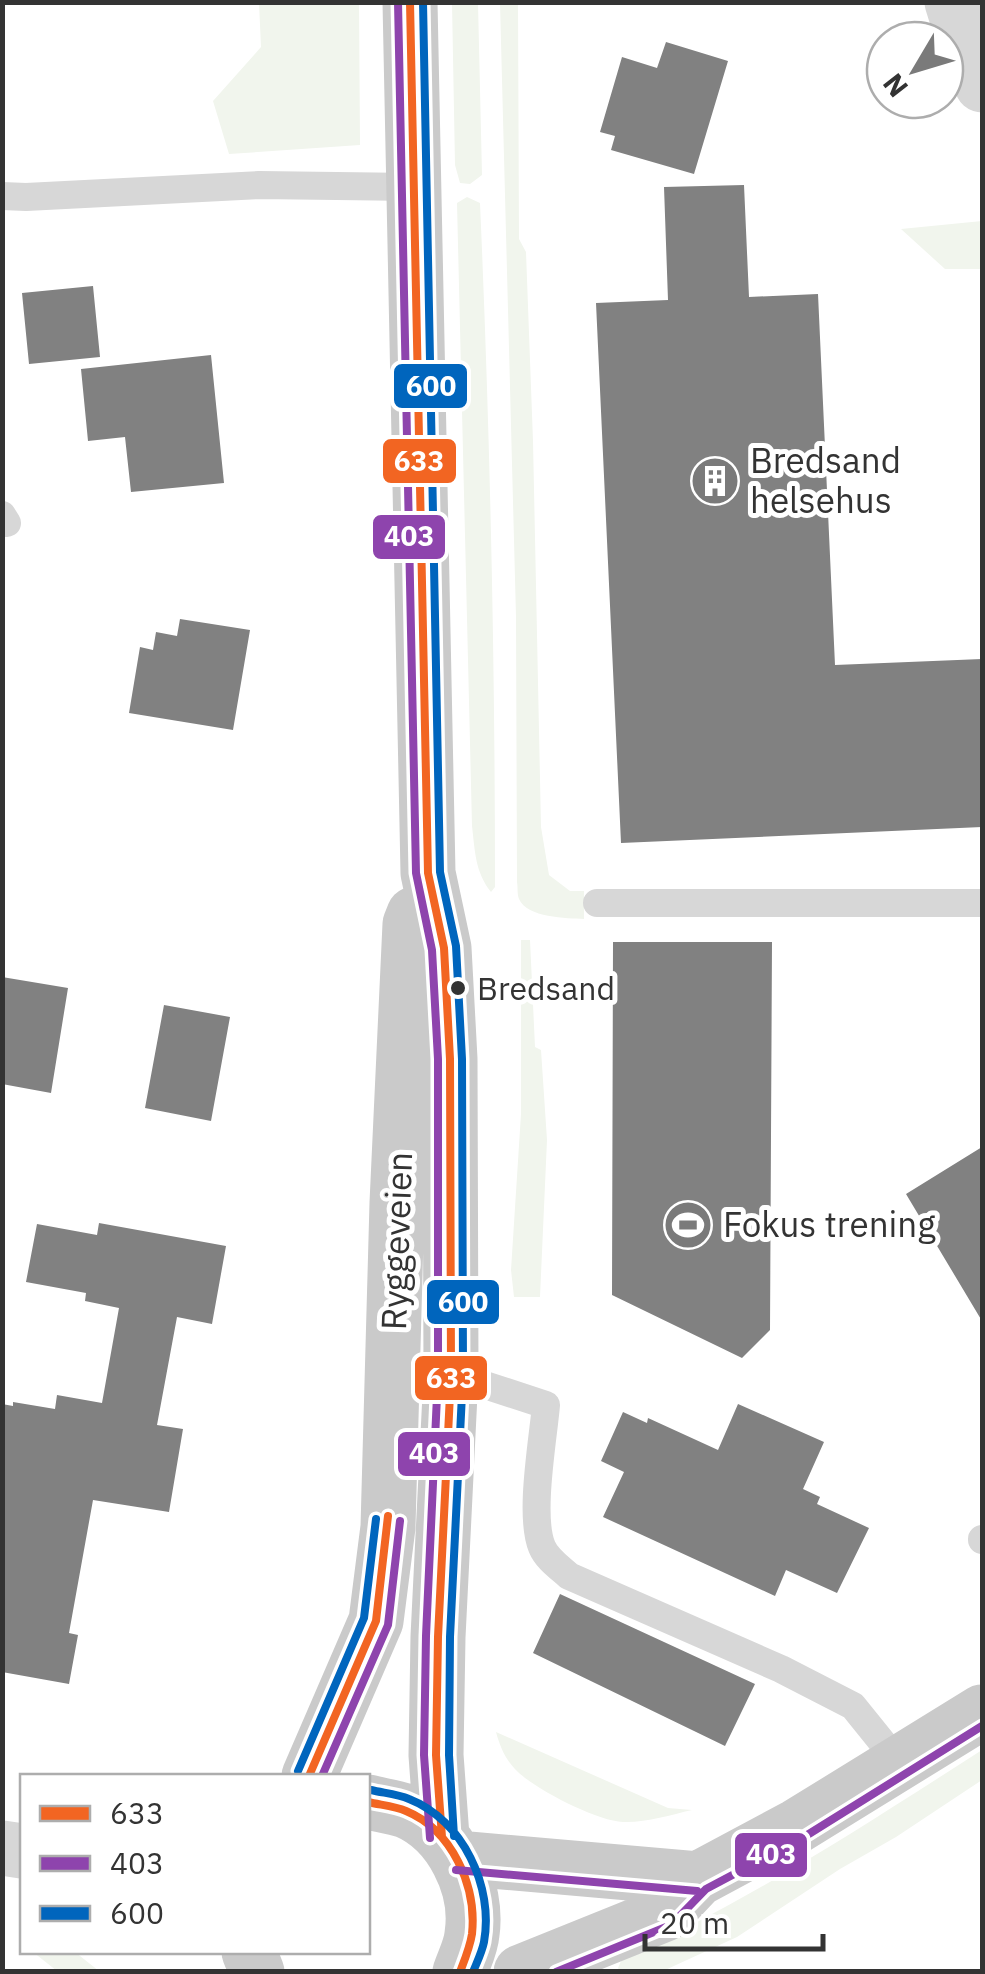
<svg xmlns="http://www.w3.org/2000/svg" width="985" height="1974" viewBox="0 0 985 1974" font-family="'IBM Plex Sans',sans-serif">
<style>
.green{fill:#f1f5ed}
.building{fill:#818181}
.lines{fill:none;stroke-linecap:round;stroke-linejoin:round}
.service{stroke:#d7d7d7;stroke-width:28}
.minor{stroke:#d7d7d7;stroke-width:55}
.primary{stroke:#cacaca;stroke-width:55}
.bus-1-casing{stroke:#fff;stroke-width:15}
.bus-2-casing{stroke:#fff;stroke-width:15}
.bus-3-casing{stroke:#fff;stroke-width:15}
.bus-1{stroke:#f26522;stroke-width:8}
.bus-2{stroke:#8e44ad;stroke-width:8}
.bus-3{stroke:#0065bd;stroke-width:8}
.bus-dot{fill:#333;stroke:#fff;stroke-width:4}
.labels{text-anchor:middle;stroke-width:10;stroke-linejoin:round;paint-order:stroke}
.bus-label{font-size:32px;fill:#333;stroke:#fff;text-anchor:start}
.poi-label{font-size:35px;fill:#333;stroke:#fff;text-anchor:start}
.street-label{font-size:35px;fill:#333;stroke:#fff}
.line-badge{stroke:#fff;stroke-width:4}
.badge-label{font-size:28px;text-anchor:middle;font-weight:bold;fill:#fff}
</style>
<rect width="100%" height="100%" fill="#fff"/>
<path class="green" d="M259,3H359L360,145L229,154L213,101L261,47Z
M452,3H478L482,175L470,184L460,183L455,165Z
M500,3H518L519,239L526,252L533,441L541,827L549,875L570,891H584V919C567,918 527,918 519,899C517,894 518,888 517,882L516,617Z
M467,197L480,203C490,431 495,659 495,887L491,892C475,872 475,851 472,826L457,203Z
M982,221V269H945L901,229Z
M521,940H530L535,1047L541,1050L547,1140L540,1297H514L511,1270L521,1114Z
M496,1732L668,1808L692,1810C670,1815 645,1823 623,1822C597,1821 537,1790 518,1772C506,1761 500,1747 496,1732Z
M982,1750V1780L896,1837L840,1869L737,1937L663,1971H620L618,1968L622,1959C749,1901 865,1825 982,1750Z
M33,1952H75L99,1971H57Z"/>
<path class="building" d="M666,42L728,61L694,174L611,150L615,136L600,132L622,57L657,68Z
M744,185L749,297L818,294L835,665L982,659V827L621,843L596,303L668,300L664,187Z
M93,286L100,357L29,364L22,293Z
M211,355L224,483L131,492L125,437L88,441L81,369Z
M180,619L250,630L233,730L129,713L140,647L153,650L156,632L177,636Z
M613,942H772L770,1330L742,1358L612,1295Z
M2,977L68,988L51,1093L2,1084Z
M164,1005L230,1017L211,1121L145,1108Z
M982,1147V1321L906,1194Z
M99,1223L226,1246L212,1324L177,1317L157,1425L183,1429L169,1512L93,1500L69,1633L78,1635L69,1684L2,1672V1404L13,1406V1402L55,1409L57,1395L102,1403L119,1308L85,1301L86,1293L26,1282L37,1224L97,1235Z
M738,1404L824,1442L803,1489L820,1497L817,1504L869,1528L837,1593L786,1570L775,1596L603,1517L624,1472L601,1461L623,1412L647,1423L648,1418L718,1450Z
M560,1594L755,1684L725,1746L533,1653Z"/>
<g class="lines">
<path class="service" d="M2,196L26,197L259,185L414,187
M2,515L7,523
M597,903H982
M451,1374L546,1405C543,1440 529,1516 542,1547C547,1559 559,1567 569,1576L781,1669L853,1706L899,1763
M982,1539V1540"/>
<path class="minor" d="M952,2L971,63L982,85
M2,1848L22,1851"/>
<path class="primary" d="M410,2L428,873L444,948L450,1059L451,1374L438,1637L436,1755L442,1837
M309,1776L376,1621L388,1527L397,1203L410,924L414,914
M368,1802C380,1805 394,1807 406,1811C451,1830 479,1887 472,1934C471,1947 464,1960 460,1972
M457,1858L698,1879
M249,1952L257,1972
M521,1972L665,1914L698,1879L797,1826L982,1712"/>
<g class="bus-1-casing">
<path id="bus-1" d="M410,2L428,873L444,948L450,1059L451,1374L438,1637L436,1755L442,1837
M309,1776L376,1621L388,1516
M368,1802C380,1805 394,1806 406,1811C452,1830 477,1886 472,1934C470,1947 465,1959 460,1972"/>
</g>
<g class="bus-2-casing">
<path id="bus-2" d="M398,2L416,873L432,950L438,1059V1374L426,1636L424,1755L430,1838
M322,1776L388,1625L400,1521
M456,1870L697,1891
M556,1972L671,1925L706,1889L804,1837L982,1726"/>
</g>
<g class="bus-3-casing">
<path id="bus-3" d="M423,2L440,872L456,946L462,1059L463,1374L450,1637L449,1755L454,1836
M298,1771L364,1618L376,1519
M371,1790C383,1793 397,1794 409,1799C463,1820 494,1887 484,1942C482,1952 477,1962 473,1972"/>
</g>
<use href="#bus-1" class="bus-1"/>
<use href="#bus-2" class="bus-2"/>
<use href="#bus-3" class="bus-3"/>
</g>
<defs>
<g id="building-disc" transform="scale(2.5)"><circle r="9.5" fill="#7a7a7a" stroke="#fff"/><path d="M-4-6H4V6H1V3H-1V6H-4ZM-2.5-4.3h1.7v1.8h-1.7ZM.8-4.3h1.7v1.8H.8ZM-2.5-1h1.7V.8h-1.7ZM.8-1h1.7V.8H.8Z" fill="#fff"/></g>
<g id="stadium-disc" transform="scale(2.5)"><circle r="9.5" fill="#7a7a7a" stroke="#fff"/><path d="M0-5a6.5 5 0 1 0 0 10a6.5 5 0 1 0 0-10ZM-3.5-1.8h7v3.6h-7Z" fill="#fff"/></g>
</defs>
<g fill-rule="evenodd">
<use href="#building-disc" x="715" y="481"/>
<use href="#stadium-disc" x="688" y="1225"/>
</g>
<circle class="bus-dot" cx="458" cy="988" r="9"/>
<g class="labels">
<g class="bus-label">
<text x="477" y="1000">Bredsand</text>
</g>
<g class="poi-label">
<text x="750" y="473">Bredsand<tspan x="750" dy="40">helsehus</tspan></text>
<text x="723" y="1237">Fokus trening</text>
</g>
<g class="street-label">
<text transform="translate(397 1241) rotate(-88)" y="12">Ryggeveien</text>
</g>
</g>
<g class="line-badge">
<rect x="392" y="362" width="77" height="48" rx="10" fill="#0065bd"/>
<rect x="381" y="437" width="77" height="48" rx="10" fill="#f26522"/>
<rect x="371" y="513" width="76" height="48" rx="10" fill="#8e44ad"/>
<rect x="425" y="1278" width="76" height="48" rx="10" fill="#0065bd"/>
<rect x="413" y="1354" width="76" height="48" rx="10" fill="#f26522"/>
<rect x="396" y="1430" width="76" height="48" rx="10" fill="#8e44ad"/>
<rect x="733" y="1831" width="76" height="48" rx="10" fill="#8e44ad"/>
</g>
<g class="badge-label">
<text x="431" y="396">600</text>
<text x="419" y="471">633</text>
<text x="409" y="546">403</text>
<text x="463" y="1312">600</text>
<text x="451" y="1388">633</text>
<text x="434" y="1463">403</text>
<text x="771" y="1864">403</text>
</g>
<rect width="985" height="1974" fill="none" stroke="#333333" stroke-width="10"/>
<rect x="20" y="1774" width="350" height="180" fill="#ffffff" stroke="#adadad" stroke-width="2.5"/>
<rect x="40" y="1806" width="50" height="15" fill="#f26522" stroke="#adadad" stroke-width="2.5"/>
<text x="110" y="1824" font-size="30" fill="#333333">633</text>
<rect x="40" y="1856" width="50" height="15" fill="#8e44ad" stroke="#adadad" stroke-width="2.5"/>
<text x="110" y="1874" font-size="30" fill="#333333">403</text>
<rect x="40" y="1906" width="50" height="15" fill="#0065bd" stroke="#adadad" stroke-width="2.5"/>
<text x="110" y="1924" font-size="30" fill="#333333">600</text>
<g transform="translate(915 70) rotate(232)"><circle r="48" fill="#ffffff" stroke="#adadad" stroke-width="2.5"/>
<path d="M0-8L18 38L0 25L-18 38Z" fill="#7a7a7a"/>
<text y="-15" font-size="28" font-weight="bold" text-anchor="middle" fill="#333333">N</text>
</g>
<path d="M645 1934v15h178v-15" fill="none" stroke="#333333" stroke-width="5"/>
<text x="660" y="1934" font-size="30" fill="#333333" stroke="#ffffff" stroke-width="8" paint-order="stroke">20 m</text>
</svg>
